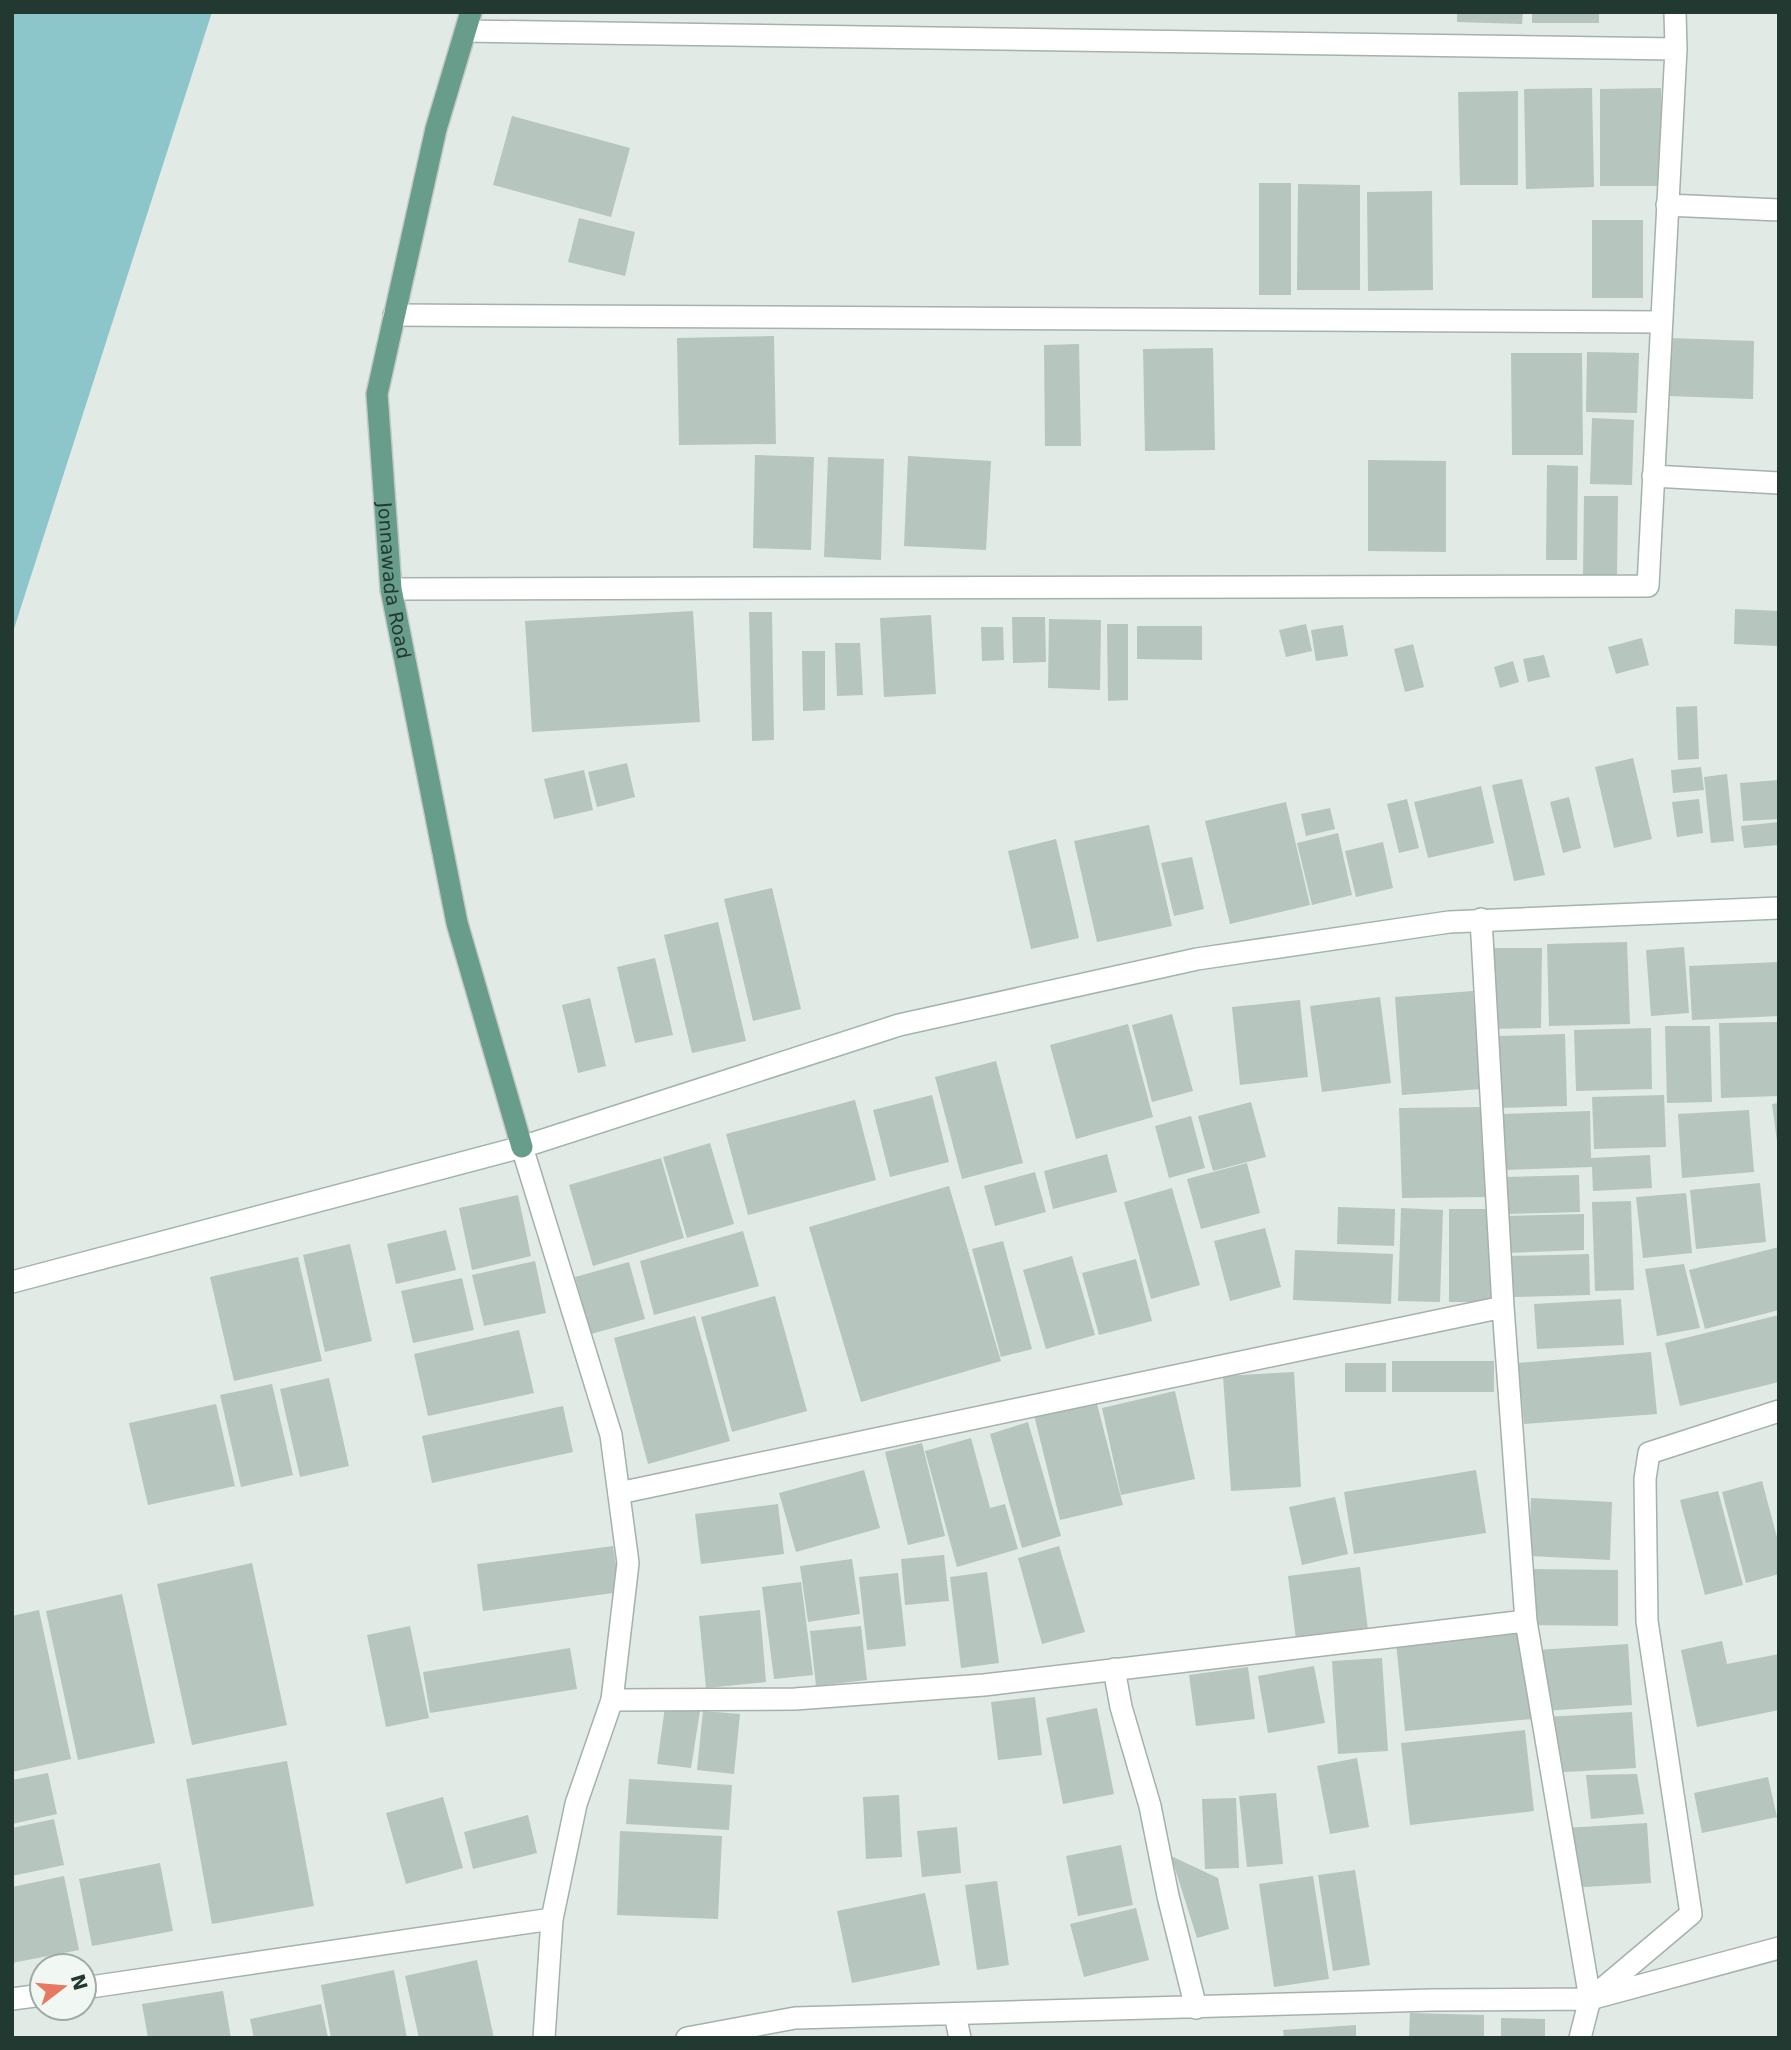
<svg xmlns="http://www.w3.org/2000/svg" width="1791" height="2050" viewBox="0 0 1791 2050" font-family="'DejaVu Sans',sans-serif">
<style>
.water{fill:#8cc6cb}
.building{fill:#b6c5be}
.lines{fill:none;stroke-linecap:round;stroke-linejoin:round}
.minor-casing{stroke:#a4b1ac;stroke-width:24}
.tertiary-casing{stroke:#a4b1ac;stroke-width:24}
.secondary-casing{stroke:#a0b5ac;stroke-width:24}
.primary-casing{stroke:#c1c8c6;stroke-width:24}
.minor{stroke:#fff;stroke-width:21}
.tertiary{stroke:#fff;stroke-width:21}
.secondary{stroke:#fff;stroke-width:21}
.primary{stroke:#689c8b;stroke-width:21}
.labels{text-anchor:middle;stroke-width:5;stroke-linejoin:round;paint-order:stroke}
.street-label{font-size:19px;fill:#223932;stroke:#f1f7f3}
</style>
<rect width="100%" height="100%" fill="#e1eae5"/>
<path class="water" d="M12,12H212L12,635Z"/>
<path class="building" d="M1457,12H1523L1522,24L1457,22Z
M1532,12H1599V23H1532Z
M1592,88L1594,187L1526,189L1524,89Z
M1661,88L1662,186H1600V89Z
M1518,91V185H1460L1458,92Z
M512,116L630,148L611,217L493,185Z
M1259,183H1291V295H1259Z
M1298,184L1360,185V290H1297Z
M1432,191L1433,290L1368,291L1367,192Z
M579,218L635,232L625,276L568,262Z
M1592,220H1643V298H1592Z
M774,336L776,444L679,445L677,338Z
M1669,338L1754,341L1753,399L1667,396Z
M1079,344L1081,446H1045L1044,345Z
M1213,348L1215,450L1145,451L1143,349Z
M1587,352L1639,353L1637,413L1586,412Z
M1511,353H1582L1583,455H1512Z
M1592,418L1634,420L1632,485L1590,484Z
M755,455L814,457L811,550L753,548Z
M908,456L991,461L986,550L904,546Z
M828,457L884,459L881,560L824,557Z
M1368,460L1446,461V552L1368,551Z
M1547,465L1578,466L1577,560H1546Z
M1584,496H1618L1617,576H1583Z
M1735,609L1779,611V646L1734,644Z
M693,611L700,722L532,732L525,621Z
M749,612H772L774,740L752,741Z
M931,615L936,694L884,697L880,618Z
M1012,617H1045L1046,662L1013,663Z
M1049,619L1101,620L1100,690L1048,688Z
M1107,624H1128V700L1108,701Z
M1306,624L1312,651L1286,657L1279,630Z
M1343,625L1348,656L1316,661L1311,630Z
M1137,626H1202V660L1137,659Z
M981,627H1003L1004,660L982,661Z
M1642,638L1649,665L1616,674L1608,647Z
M835,643H860L863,695L837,696Z
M1413,644L1424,687L1405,692L1394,649Z
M802,651H825V710L803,711Z
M1544,655L1550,677L1528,682L1523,659Z
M1513,661L1519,682L1500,688L1494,667Z
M1697,706L1699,759L1678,760L1676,707Z
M1633,758L1652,839L1614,848L1595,767Z
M627,763L635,797L597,807L588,772Z
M1701,767L1704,790L1673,793L1671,770Z
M584,770L593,810L554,819L544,779Z
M1727,774L1734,841L1711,843L1704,777Z
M1522,779L1545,875L1514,881L1492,785Z
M1779,780V819L1743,821L1740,783Z
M1481,786L1494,843L1428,858L1414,802Z
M1569,797L1581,848L1563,853L1550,802Z
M1407,799L1419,848L1399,853L1387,804Z
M1699,799L1703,833L1677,837L1672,802Z
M1286,802L1310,905L1230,924L1205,821Z
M1330,808L1335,829L1306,836L1301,814Z
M1779,822V845L1744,848L1741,826Z
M1149,825L1172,926L1097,942L1074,841Z
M1338,833L1352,895L1312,905L1297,843Z
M1056,839L1079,938L1031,949L1008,851Z
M1383,842L1393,888L1356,897L1345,851Z
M1192,857L1204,909L1174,916L1161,863Z
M772,888L801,1009L753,1021L724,899Z
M718,922L746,1041L692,1053L664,935Z
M1627,942L1630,1024L1549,1026L1547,944Z
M1684,947L1689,1013L1651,1016L1646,950Z
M1490,948H1542L1541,1028L1490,1029Z
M655,958L673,1035L635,1043L617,967Z
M1779,962V1016L1692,1020L1689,966Z
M1473,991L1481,1089L1402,1095L1395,997Z
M1380,997L1391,1083L1322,1092L1310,1006Z
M590,998L606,1066L578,1073L562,1005Z
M1300,1000L1308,1077L1240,1085L1232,1007Z
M1172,1014L1193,1091L1152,1102L1132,1025Z
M1779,1022V1096L1721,1098L1719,1023Z
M1128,1024L1153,1117L1076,1139L1050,1045Z
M1665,1026H1710L1712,1102L1667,1103Z
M1651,1028L1652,1089L1576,1091L1574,1030Z
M1565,1034L1567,1106L1499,1108L1497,1036Z
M996,1061L1023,1163L962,1179L935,1077Z
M932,1095L949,1162L890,1177L873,1110Z
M1664,1095L1666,1147L1594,1149L1592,1097Z
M855,1100L876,1180L748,1215L726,1134Z
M1251,1102L1266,1157L1213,1171L1198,1116Z
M1779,1103V1140L1777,1141L1772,1104Z
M1488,1107L1490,1197L1402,1198L1399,1108Z
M1749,1110L1754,1172L1682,1178L1678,1114Z
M1590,1111L1591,1158L1650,1155L1652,1188L1593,1191L1592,1167L1502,1170L1500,1114Z
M1191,1116L1205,1168L1169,1178L1155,1126Z
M710,1143L734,1224L687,1238L663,1157Z
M1107,1154L1117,1192L1053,1209L1044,1171Z
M661,1158L684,1238L593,1266L569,1185Z
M1247,1163L1260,1213L1201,1229L1187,1179Z
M1035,1172L1046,1212L995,1226L984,1186Z
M1579,1175L1580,1212L1503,1214L1502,1177Z
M1760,1183L1766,1242L1696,1249L1690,1190Z
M949,1186L1001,1361L861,1402L809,1227Z
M1172,1188L1200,1285L1151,1299L1124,1202Z
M1686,1193L1692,1253L1643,1258L1636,1197Z
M518,1195L531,1256L472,1270L459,1208Z
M1631,1201L1634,1290L1595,1291L1592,1202Z
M1338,1207L1395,1209L1394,1246L1337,1244Z
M1401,1208L1443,1210L1440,1302L1398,1301Z
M1449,1209H1493V1302H1449Z
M1584,1214V1250L1504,1253L1503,1216Z
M1265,1228L1281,1287L1230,1301L1214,1241Z
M446,1230L456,1270L396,1284L387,1244Z
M743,1231L759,1286L654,1315L640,1261Z
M1003,1241L1032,1349L1001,1357L972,1249Z
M350,1244L372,1341L325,1352L303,1255Z
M1779,1247V1310L1705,1329L1689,1270Z
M1295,1250L1393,1254L1391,1304L1293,1300Z
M1589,1254L1590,1295L1512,1297L1510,1256Z
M1072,1256L1095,1335L1046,1349L1023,1270Z
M298,1257L322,1361L234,1381L210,1277Z
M1136,1259L1152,1321L1099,1335L1082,1273Z
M535,1261L546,1313L484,1326L472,1275Z
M629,1262L645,1319L591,1334L575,1277Z
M1684,1264L1700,1328L1657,1336L1645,1269Z
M462,1278L474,1330L413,1343L401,1291Z
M775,1296L807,1411L732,1432L701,1317Z
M1621,1299L1624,1345L1537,1349L1534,1304Z
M1779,1315V1382L1680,1406L1665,1343Z
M695,1316L730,1441L648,1464L614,1338Z
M519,1330L534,1393L428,1416L414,1354Z
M1651,1352L1657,1414L1524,1424L1518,1363Z
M1392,1361H1494V1392H1392Z
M1345,1363H1386V1392H1345Z
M1294,1372L1301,1487L1231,1491L1223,1376Z
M329,1378L349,1466L300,1477L280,1389Z
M272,1384L293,1475L241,1487L220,1395Z
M1175,1391L1195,1479L1121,1495L1102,1408Z
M1096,1400L1123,1505L1060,1520L1034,1415Z
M216,1404L235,1486L148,1505L129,1423Z
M563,1406L573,1452L432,1483L422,1436Z
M1028,1422L1061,1536L1022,1548L990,1434Z
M971,1438L990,1508L1005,1504L1018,1549L957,1567L925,1451Z
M922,1443L945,1536L908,1545L885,1452Z
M864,1470L880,1528L796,1552L779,1493Z
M1476,1470L1486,1533L1354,1554L1344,1492Z
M1762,1481L1779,1545V1574L1746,1583L1722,1492Z
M1718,1491L1743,1585L1705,1595L1680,1500Z
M1335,1497L1348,1554L1302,1565L1289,1507Z
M1531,1498L1612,1502L1610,1560L1529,1556Z
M778,1504L784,1554L701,1564L695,1514Z
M613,1546L620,1592L483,1611L477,1564Z
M1059,1546L1085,1632L1042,1644L1018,1558Z
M944,1555L949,1601L905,1605L901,1559Z
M852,1559L860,1614L808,1622L800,1566Z
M252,1563L287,1725L192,1745L157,1584Z
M1360,1567L1368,1630L1296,1640L1288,1576Z
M1528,1569L1618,1570V1626L1528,1625Z
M987,1572L999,1663L961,1668L950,1577Z
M898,1573L906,1646L867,1650L859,1577Z
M801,1582L813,1675L774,1679L762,1587Z
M122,1594L155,1743L78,1760L46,1611Z
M39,1610L71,1759L12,1772V1616Z
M760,1610L766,1682L706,1688L699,1616Z
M410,1626L429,1718L386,1727L367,1635Z
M861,1626L867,1680L816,1686L810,1631Z
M1523,1631L1532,1719L1405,1731L1396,1643Z
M1722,1641L1727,1664L1779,1654V1710L1697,1727L1681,1650Z
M1628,1644L1632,1705L1542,1711L1538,1650Z
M570,1648L577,1689L430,1713L423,1672Z
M1382,1658L1388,1751L1338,1754L1332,1661Z
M1314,1666L1325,1723L1268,1733L1258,1676Z
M1248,1667L1255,1719L1196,1726L1189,1675Z
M1035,1697L1042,1755L998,1760L991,1702Z
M665,1707L700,1711L691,1768L657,1764Z
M1097,1708L1114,1794L1063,1804L1046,1718Z
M703,1711L740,1714L734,1774L697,1770Z
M1632,1712L1636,1768L1548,1773L1545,1717Z
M1525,1730L1534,1811L1410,1825L1401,1743Z
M1357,1758L1369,1827L1330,1834L1317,1766Z
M287,1761L314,1906L212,1924L186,1779Z
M48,1773L57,1814L12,1824V1780Z
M1637,1774L1644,1814L1591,1819L1586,1775Z
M1768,1777L1777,1817L1702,1833L1694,1793Z
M629,1779L732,1785L729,1830L626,1824Z
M1276,1793L1283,1864L1247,1867L1239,1796Z
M899,1795L902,1857L866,1859L863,1797Z
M443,1797L463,1868L406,1884L386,1813Z
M1236,1798L1239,1868L1205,1869L1202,1799Z
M528,1815L537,1853L473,1869L464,1832Z
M54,1819L64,1865L12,1876V1828Z
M1647,1823L1651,1883L1568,1888L1565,1828Z
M957,1827L961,1873L922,1877L917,1831Z
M620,1831L722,1836L718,1919L617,1915Z
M1121,1845L1133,1905L1078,1916L1066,1856Z
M1171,1856L1218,1878L1229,1929L1197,1938Z
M160,1863L173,1931L92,1946L79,1879Z
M1355,1870L1370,1965L1333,1971L1318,1875Z
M64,1876L79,1950L12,1963V1887Z
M1313,1876L1329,1979L1274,1987L1259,1884Z
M997,1881L1009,1965L977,1970L965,1885Z
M925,1893L940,1965L852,1983L837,1911Z
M1136,1908L1149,1960L1084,1977L1070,1924Z
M477,1960L494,2038H419L405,1976Z
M394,1970L407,2038H331L321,1985Z
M223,1991L231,2038H148L142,2004Z
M321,2004L328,2038H254L250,2019Z
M1410,2013L1484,2015V2038H1409Z
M1501,2018L1545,2019V2038H1501Z
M1356,2025V2038H1284L1283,2030Z"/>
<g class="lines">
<g class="minor-casing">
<path id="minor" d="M466,31L1676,49
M1667,205L1779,210
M394,315L1662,322
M1653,476L1779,483
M391,589L1648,586L1676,49L1675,12
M1481,919L1503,1307L1526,1621L1590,1999L1580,2038
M619,1493L1503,1307
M1114,1669L1121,1707L1150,1806L1168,1896L1196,2008
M612,1700L795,1699L984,1685L1526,1621
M84,1988L552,1919
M1595,1995L1691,1914L1647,1621L1645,1479L1649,1453L1779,1411
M12,1999L42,1995
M955,2014L960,2038
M687,2038L795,2018L1432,2000L1590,1999L1779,1948"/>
</g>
<g class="tertiary-casing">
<path id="tertiary" d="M522,1147L611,1435L628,1563L612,1700L576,1804L552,1919L544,2038"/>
</g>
<g class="secondary-casing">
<path id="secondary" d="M12,1282L522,1147L899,1025L1197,959L1449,922L1779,908"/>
</g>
<g class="primary-casing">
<g id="primary">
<path id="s1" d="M471,12L436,129L377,394L391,589L457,923L522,1147"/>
</g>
</g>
<use href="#minor" class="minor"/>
<use href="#tertiary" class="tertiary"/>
<use href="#secondary" class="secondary"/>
<use href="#primary" class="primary"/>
</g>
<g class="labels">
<g class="street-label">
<text dy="7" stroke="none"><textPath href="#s1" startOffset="581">Jonnawada Road</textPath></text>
</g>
</g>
<rect width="1791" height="2050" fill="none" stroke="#223932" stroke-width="28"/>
<g transform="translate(63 1987) rotate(74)"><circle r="33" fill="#f1f7f3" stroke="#9eaba6" stroke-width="2"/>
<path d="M0-5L12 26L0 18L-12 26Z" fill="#e77962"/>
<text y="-10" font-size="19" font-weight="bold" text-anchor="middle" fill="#223932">N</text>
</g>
</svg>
